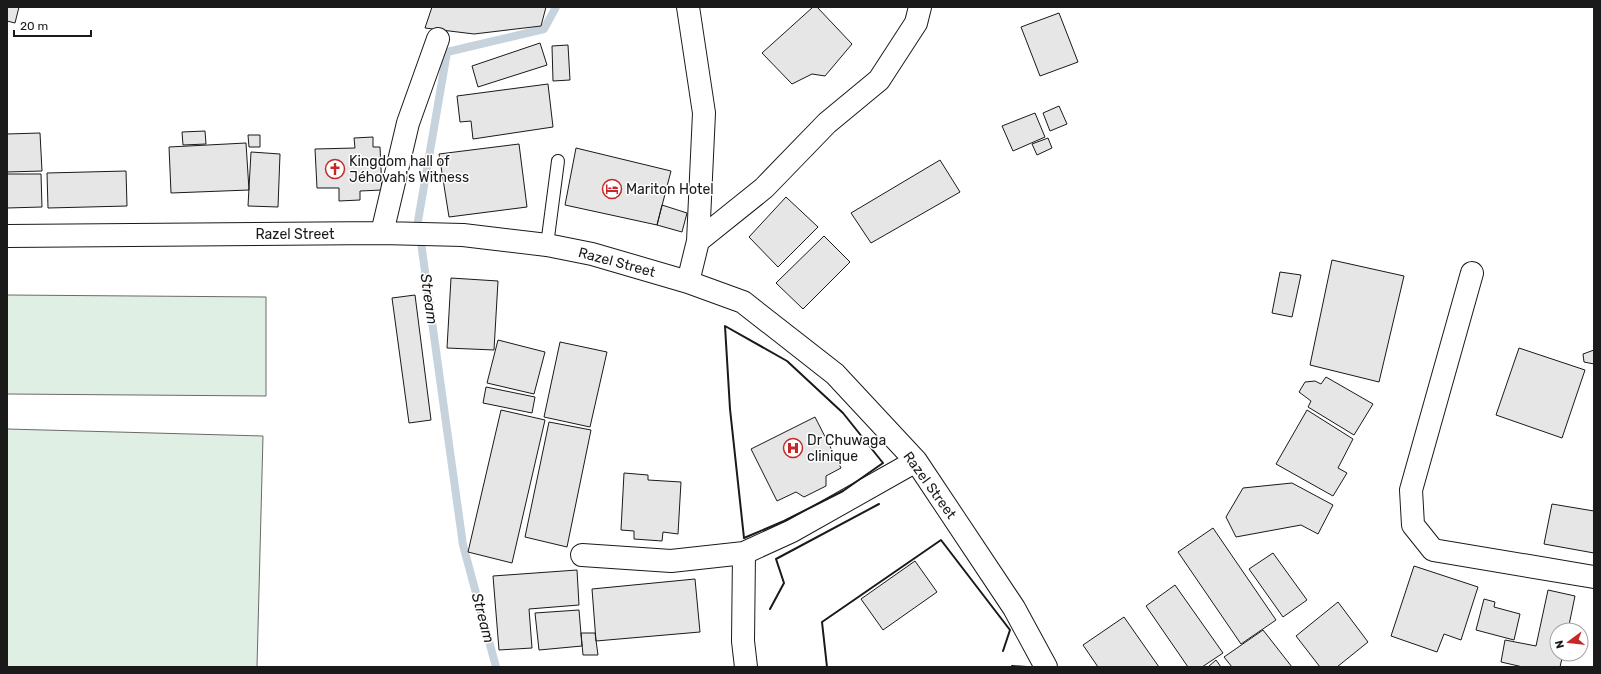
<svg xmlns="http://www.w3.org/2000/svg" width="1601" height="674" viewBox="0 0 1601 674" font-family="Rubik,sans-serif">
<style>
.green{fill:#e0efe3;stroke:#6a6a6a}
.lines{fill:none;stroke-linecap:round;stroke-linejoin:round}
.stream{stroke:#c6d2dc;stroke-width:8}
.building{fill:#e6e6e6;stroke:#1a1a1a}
.lane-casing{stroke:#1a1a1a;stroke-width:14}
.street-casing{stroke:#1a1a1a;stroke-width:24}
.lane{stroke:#fff;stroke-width:12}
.street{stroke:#fff;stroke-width:22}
.wall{stroke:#1a1a1a;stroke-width:2}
.labels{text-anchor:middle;stroke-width:3;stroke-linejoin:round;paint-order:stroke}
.poi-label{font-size:14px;fill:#1a1a1a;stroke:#fff;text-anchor:start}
.street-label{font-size:14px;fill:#1a1a1a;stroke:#fff}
.water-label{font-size:15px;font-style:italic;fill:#1a1a1a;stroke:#fff}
</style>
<rect width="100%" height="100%" fill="#fff"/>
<path class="green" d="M7,295L266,297V396L7,394Z
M7,429L263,436L257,667H7Z"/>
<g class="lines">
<path class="stream" d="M496,667L463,545L418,221L447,52L544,29L556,7"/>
</g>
<path class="building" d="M7,7H19L15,23L7,21Z
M432,7H546L541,26L474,34L425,28Z
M813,7H817L852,44L825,76L812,74L792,84L762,53Z
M1059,13L1078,62L1040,76L1021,27Z
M540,43L547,65L478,87L472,66Z
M568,45L570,80L553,81L552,46Z
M548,84L553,127L473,139L471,121L460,122L457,96Z
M1059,106L1067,124L1050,131L1043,113Z
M1035,113L1045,137L1013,151L1002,126Z
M205,131L206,144L183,145L182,132Z
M40,133L42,171L7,172V134Z
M248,135H260V147H249Z
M373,137V147H380L382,190L360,191V200L339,201V188H317L315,149L355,148L354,138Z
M1048,138L1052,148L1037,155L1032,144Z
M246,143L249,190L171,193L169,147Z
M519,144L527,207L449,217L439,154Z
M576,148L671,171L657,225L565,205Z
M251,152L280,154L278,207L248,206Z
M940,160L960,192L871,243L851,213Z
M126,171L127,206L48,208L47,173Z
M7,174H41L42,207L7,208Z
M786,197L818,227L778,267L749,237Z
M662,205L687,213L682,232L657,225Z
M824,236L850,262L803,309L776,283Z
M1332,260L1404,276L1379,382L1310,365Z
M1280,272L1301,275L1292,317L1272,313Z
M451,278L498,281L494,350L447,348Z
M415,295L431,420L409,423L392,298Z
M498,340L545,352L534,394L487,383Z
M560,342L607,352L590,427L544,417Z
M1519,348L1585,370L1562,438L1496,415Z
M1594,350V364L1584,362L1583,354Z
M1326,377L1373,404L1354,435L1308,407L1311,401L1299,392L1305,382L1315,381L1321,384Z
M486,387L535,397L532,413L483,403Z
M501,410L545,420L512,563L468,552Z
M1307,410L1353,439L1338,468L1347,473L1333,496L1276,464Z
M815,417L841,468L826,476V486L804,497L796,492L777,501L751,449Z
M549,422L591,430L567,547L525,537Z
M624,473L648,475V480L681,482L678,534L663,532L662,541L634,539V531L621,530Z
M1292,483L1333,505L1318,534L1301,525L1236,537L1226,517L1243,488Z
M1552,504L1594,511V553L1544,544Z
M1213,528L1276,620L1241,644L1178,552Z
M1273,553L1307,600L1283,617L1249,569Z
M915,561L937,592L883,630L861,599Z
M1414,566L1478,587L1461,640L1444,634L1437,652L1391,636Z
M577,570L579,605L529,609L532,648L499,650L493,576Z
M695,579L700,632L596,641L592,589Z
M1175,585L1223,653L1202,667H1188L1146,606Z
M1548,590L1575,596L1568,630H1557V654H1563L1560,667H1523L1501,662L1505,640L1536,646Z
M1484,599L1495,602L1494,607L1520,614L1514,640L1476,630Z
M1338,602L1368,642L1337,667H1320L1296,636Z
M579,610L582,646L539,650L535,613Z
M1124,617L1159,667H1098L1083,645Z
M1263,630L1292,667H1232L1224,657Z
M581,633H595L598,655H583Z
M1216,660L1221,667H1208Z"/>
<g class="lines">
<g class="lane-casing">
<path id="lane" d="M547,245L558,161"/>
</g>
<g class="street-casing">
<path id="street" d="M382,233L408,123L438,39
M7,236L382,233L463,235L547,245L592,254L688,282L743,302L835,374L916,461L1014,608L1046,667
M698,241L764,188L827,123L879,80L916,23L920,7
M1472,273L1411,490L1413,525L1433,550L1594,577
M688,282L698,241L704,113L688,7
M744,553L743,641L746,667
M582,555L671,561L744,553L792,531L916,461"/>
</g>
<use href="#lane" class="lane"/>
<use href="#street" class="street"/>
<path class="wall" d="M725,326L787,361L843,413L883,463L843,491L784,521L744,538L730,409Z
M770,609L784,583L776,559L879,504
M1012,666L1027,667
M827,667L822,622L941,540L1010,630L1003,651"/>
</g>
<defs>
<g id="church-ring" transform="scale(1)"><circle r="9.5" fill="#fff" stroke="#c62828" stroke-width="1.5"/><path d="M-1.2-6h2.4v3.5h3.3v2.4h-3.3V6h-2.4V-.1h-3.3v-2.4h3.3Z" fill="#c62828"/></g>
<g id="hotel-ring" transform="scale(1)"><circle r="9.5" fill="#fff" stroke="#c62828" stroke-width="1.5"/><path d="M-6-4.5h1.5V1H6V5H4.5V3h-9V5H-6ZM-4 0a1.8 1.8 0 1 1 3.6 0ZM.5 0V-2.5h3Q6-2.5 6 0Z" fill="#c62828"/></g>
<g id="hospital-ring" transform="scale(1)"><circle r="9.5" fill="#fff" stroke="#c62828" stroke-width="1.5"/><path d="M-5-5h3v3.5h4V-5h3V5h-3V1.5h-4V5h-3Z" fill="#c62828"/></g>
</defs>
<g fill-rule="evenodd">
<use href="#church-ring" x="335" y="169"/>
<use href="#hotel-ring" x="612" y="189"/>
<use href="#hospital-ring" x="793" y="448"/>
</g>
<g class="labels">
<g class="poi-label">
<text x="349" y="166">Kingdom hall of<tspan x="349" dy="16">Jéhovah's Witness</tspan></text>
<text x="626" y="194">Mariton Hotel</text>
<text x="807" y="445">Dr Chuwaga<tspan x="807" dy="16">clinique</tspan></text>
</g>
<g class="street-label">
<text x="295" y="239">Razel Street</text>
<text transform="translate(617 262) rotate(15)" y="5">Razel Street</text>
<text transform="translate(930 485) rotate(54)" y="5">Razel Street</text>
</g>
<g class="water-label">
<text transform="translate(429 299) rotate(82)" y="5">Stream</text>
<text transform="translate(483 618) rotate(75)" y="5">Stream</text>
</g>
</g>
<rect width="1601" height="674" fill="none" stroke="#1a1a1a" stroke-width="16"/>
<g transform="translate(1569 642) rotate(255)"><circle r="19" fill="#ffffff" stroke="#a3a3a3"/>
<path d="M0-3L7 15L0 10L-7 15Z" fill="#c62828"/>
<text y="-6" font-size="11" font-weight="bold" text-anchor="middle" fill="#1a1a1a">N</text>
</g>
<path d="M14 30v6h77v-6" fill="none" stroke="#1a1a1a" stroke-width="2"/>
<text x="20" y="30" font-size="12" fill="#1a1a1a" stroke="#ffffff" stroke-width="3" paint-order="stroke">20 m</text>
</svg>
